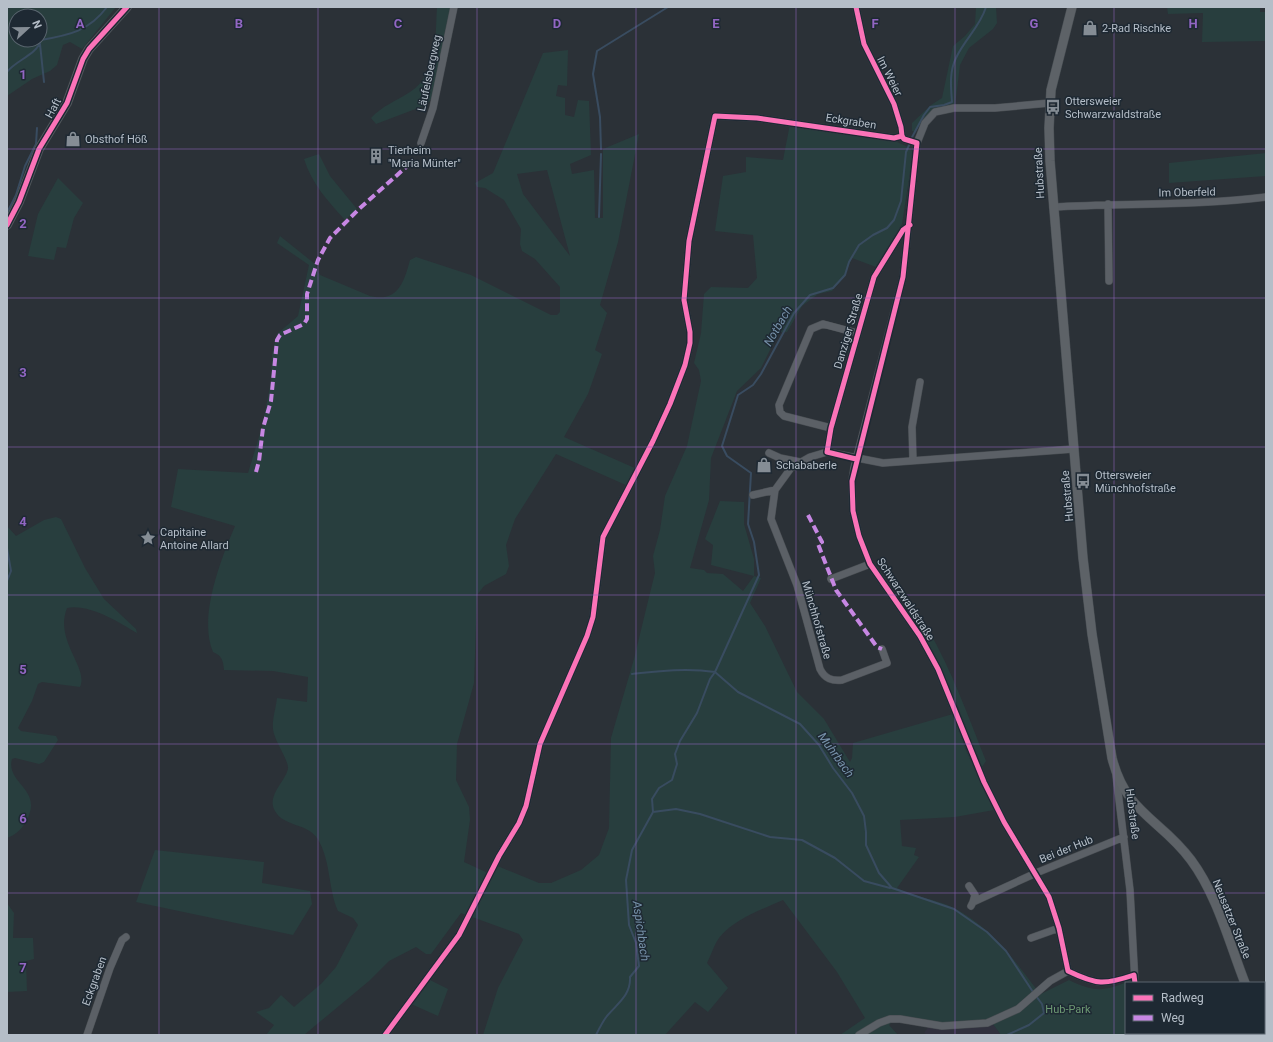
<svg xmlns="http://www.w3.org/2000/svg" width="1273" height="1042" viewBox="0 0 1273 1042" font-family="Roboto,sans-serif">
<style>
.medical{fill:#30313e}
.green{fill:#283e3e;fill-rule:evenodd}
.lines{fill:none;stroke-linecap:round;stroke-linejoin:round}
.stream{stroke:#394c60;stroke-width:2}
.minor-casing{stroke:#484d52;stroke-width:8}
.major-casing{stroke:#464c51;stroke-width:10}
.minor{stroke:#5b6066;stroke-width:7}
.major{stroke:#5d6267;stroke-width:9}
.quiet{stroke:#c787e3;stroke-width:4;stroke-dasharray:8 4;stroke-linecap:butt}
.cycleway-casing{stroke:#1e2933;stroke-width:8}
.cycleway{stroke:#fb73b8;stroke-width:5}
.grid{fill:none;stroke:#9266c3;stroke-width:1;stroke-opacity:0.55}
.labels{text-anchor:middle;stroke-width:3;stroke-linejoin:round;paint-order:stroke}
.poi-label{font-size:11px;fill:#b5bec8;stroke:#1e2933;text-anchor:start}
.street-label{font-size:11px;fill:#b5bec8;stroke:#1e2933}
.park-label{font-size:11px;fill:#6d9973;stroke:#1e2933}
.water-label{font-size:12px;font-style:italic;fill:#7792aa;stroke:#1e2933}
.grid-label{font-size:13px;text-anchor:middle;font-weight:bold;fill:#9266c3;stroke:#1e2933;stroke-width:3;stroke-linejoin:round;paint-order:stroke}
</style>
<rect width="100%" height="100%" fill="#2b3137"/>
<path class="medical" d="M993,1024L1001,1035H928L924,1033L929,1026L976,1027Z"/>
<path class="green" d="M7,7H116L82,49L70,42L63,45L57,65L50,71L32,79L7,96ZM16,16H40V40H16Z
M437,7H452L432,98L426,105L376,124L371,118C382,106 396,101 410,92C438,74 435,37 437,7Z
M976,7H996L997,23L993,29L969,48L960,65L955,106L925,118L915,132L912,131V123L931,105L942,98L953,46L965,36L975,24Z
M1167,7H1260V12H1266V41L1202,42L1203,13L1168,14Z
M568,50L567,86L558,85L556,96L565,98V115L574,117L578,100L589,101L591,155L570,164L572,174L594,170L595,218H603V149L639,134L618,242L600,305L607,313L595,350L602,354L588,394L564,437L637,469L628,486L556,454L515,519L506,545L509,566L506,574L484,586L477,595L474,683L457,744L456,780L469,807L470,820L464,862L488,873L468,916L461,913L431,954H426L416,947L389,961L369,981L304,1035H266L274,1025L256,1012L269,1008L281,995L294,1007L322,983L336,967L358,925L353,918L338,911C328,889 331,859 317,838C307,823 284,827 275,811C266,796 285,782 288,769C289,760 274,741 273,729C272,719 276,708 277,698L307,702L308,677L273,671L224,670C223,660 222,656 213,652C198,617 221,559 235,526L171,507L178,469L248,473L262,427L271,382L272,354L277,334L298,316L309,265L277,243L280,236L315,264L320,275L370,296C398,303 404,282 410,260L416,257L471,275L551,315H557L560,312V287L535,259L522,251L520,244L521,229L504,200L485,188L477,187L475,183L493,173L543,53ZM547,170L570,256L523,194L517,174Z
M790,124L895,141L910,148L913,153L902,224L876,267L852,258L844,277L832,291L818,294L802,306L787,332H779L761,368L737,391L711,458L709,500L690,568L704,570L707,573L723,574L743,591L754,576L711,565L713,545L705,539L720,501L744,502V524L754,559V576L761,578L750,603L765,626L797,692L824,719L850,762L852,758L853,743L953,714L966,750L994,810L955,817L900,820L902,846L916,848L914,855L919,857L897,888C914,897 935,899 952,907C990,926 1013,958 1037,990L1022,1003L990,1020L939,1023L899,1017L868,1026L854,1035H840L865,1018L837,972L783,900C761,910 734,919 719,938C714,945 711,955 707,963L728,988L708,1012L695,1002L665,1035H483L498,988L523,940L519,934L472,917L495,865L539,883H551L581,870L599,855L609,828L611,738L634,659L649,597L655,573L653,556L660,530L665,496L687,446L701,381L699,370L694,363L701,333L704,294L711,287L748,288L757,278L753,235L715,231L723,176L746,172V157L783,160Z
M1266,153V176L1169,183V163Z
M319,154L330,176L357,209L345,220C327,200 312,184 304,159Z
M58,178L83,203L74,218L66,248L57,247L54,260L28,256L38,214Z
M56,517L61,519L85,568L104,599L136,629L137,633C119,622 88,603 67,608C54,641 89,668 80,687L42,682L38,684L32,701L18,728L21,731L56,736L58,740L44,762L39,764L15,758L12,759C5,784 46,789 25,823C21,830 15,835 7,838V526L16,536L44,520Z
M928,629C952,671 968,716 986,761L982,767L948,683L921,631Z
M155,850L264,862L262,883L310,891L312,904L293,935L136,902Z
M7,903L14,913L13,938H33L34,959L26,961L27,991L7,992Z
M430,980L448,989L438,1016L411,1004Z
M1069,980C1093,992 1104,992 1129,981L1130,983H1126V1033H1161L1162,1035H1001L993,1024L1018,1012L1041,994Z
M893,1021L889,1025L898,1035H863L874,1028Z"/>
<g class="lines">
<path class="stream" d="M40,44L44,82
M7,72C16,60 37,55 41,40C70,35 89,31 107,7
M911,139L924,115L930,107L944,105L952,102C951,88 949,72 956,58C964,40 980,27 986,7
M601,149L600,117L593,74L597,51L668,7
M7,213L16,195L25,166L36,144L37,128
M599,217L601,154
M7,548L11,571L7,581
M715,672L738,692L800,724L819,745L833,768L852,793L864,816L866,832V845L879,873L892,888L954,909L987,932L1006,951L1033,992
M632,674C660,671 687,668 715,672
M653,812L676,809L700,814L770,837L802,840L835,858L864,881L890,888
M596,1035C599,1029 603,1021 607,1016C618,1003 631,995 630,977L639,966L636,943L629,925L626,880L632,850L653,812L652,799L659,788L672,780L677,764L675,754L680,741L697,713L710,679L715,672L759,575L754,542L748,524L751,473L727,456L722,446L738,395L753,385L761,374L794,313L810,295L833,288L845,275L849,262L859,245L873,235L887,228L894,220L901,201L906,152L910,143
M1007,1035L1029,1025L1044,1013L1042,1004L1036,996"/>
<g class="minor-casing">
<path id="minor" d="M856,7L864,44L894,104L901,127L902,136L904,139L917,143
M1050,103L995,108H954L935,112L925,123L917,143L903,277L854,468L852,481L853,511L859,536L870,564L920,636L938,669L984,782L1004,822L1049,897L1059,928L1068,971
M421,143L433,108L454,7
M1108,204L1109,281
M1053,207C1124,203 1195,206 1266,197
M831,428L784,416L780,412L779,405L811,329L823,324L857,333
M827,452L831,428L874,277L903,230L910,225
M769,453L780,458L800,462
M913,460L912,427L920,382
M753,495L775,490
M831,579L870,564
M882,649L887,663L842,680C832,681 825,679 820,669L797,585L771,519L775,490L791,468L810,457L827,452L883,463L1074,449
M1116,775L1130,890L1135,983
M969,886L975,895L973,902
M971,906L973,902L1036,873L1124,837
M1031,938L1059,928
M1068,971C1097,985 1104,985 1134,975
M1264,1020L1266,1019
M1217,1033L1221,1035
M87,1035L110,968L122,940L126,937
M385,1035L459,935L499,856L519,823L526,806L540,744L587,636L593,617L603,537L653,441L670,404L685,365L690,343V332L684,300L689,241L715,116L757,118L894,138L902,136
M859,1035L879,1023L890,1019H900L942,1026L987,1023L1018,1009L1050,981L1068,971
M1253,1035L1259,1033"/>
</g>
<g class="major-casing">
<path id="major" d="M1072,7L1051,90L1049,128L1050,161L1083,558L1092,634L1112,758C1126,814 1161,819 1191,860C1217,895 1229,942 1245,983
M7,225L19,202L39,149L67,103L83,59L89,49L127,7
M1264,1033L1265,1035"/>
</g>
<use href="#minor" class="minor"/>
<use href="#major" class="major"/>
<path class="quiet" d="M256,472L259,461L263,428L271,401L277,340L280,335L304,324L307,319V294L318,260L330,238L359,209L414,160
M808,515L822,542L818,544L836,590L877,647L882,649"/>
<g class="cycleway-casing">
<path id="cycleway" d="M856,7L864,44L894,104L901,127L902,136L904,139L917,143L903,277L852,481L853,511L859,536L870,564L920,636L938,669L984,782L1004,822L1049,897L1059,928L1068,971C1097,985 1104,985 1134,975L1135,983
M7,225L19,202L39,149L67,103L83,59L89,49L127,7
M856,459L827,452L831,428L874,277L903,230L910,225
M385,1035L459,935L499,856L519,823L526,806L540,744L587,636L593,617L603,537L653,441L670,404L685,365L690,343V332L684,300L689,241L715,116L757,118L894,138L902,136"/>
</g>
<use href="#cycleway" class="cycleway"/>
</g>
<path class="grid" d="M159,7V1035M318,7V1035M477,7V1035M636,7V1035M796,7V1035M955,7V1035M1114,7V1035M7,149H1266M7,298H1266M7,447H1266M7,595H1266M7,744H1266M7,893H1266"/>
<defs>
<g id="shop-bare" transform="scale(1.2)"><path d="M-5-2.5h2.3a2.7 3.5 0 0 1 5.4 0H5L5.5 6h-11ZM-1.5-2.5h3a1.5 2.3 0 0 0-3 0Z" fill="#858d95" stroke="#1e2933" stroke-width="2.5" paint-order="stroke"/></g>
<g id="bus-bare" transform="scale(1.2)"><path d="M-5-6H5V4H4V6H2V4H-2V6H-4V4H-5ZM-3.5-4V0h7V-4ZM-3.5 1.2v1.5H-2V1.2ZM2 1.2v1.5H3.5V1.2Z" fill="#858d95" stroke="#1e2933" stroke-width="2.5" paint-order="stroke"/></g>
<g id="building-bare" transform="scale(1.2)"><path d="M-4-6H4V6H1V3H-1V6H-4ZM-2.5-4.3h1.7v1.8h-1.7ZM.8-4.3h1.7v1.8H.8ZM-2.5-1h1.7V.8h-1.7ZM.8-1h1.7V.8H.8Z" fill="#858d95" stroke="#1e2933" stroke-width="2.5" paint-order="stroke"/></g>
<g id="sight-bare" transform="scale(1.2)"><path d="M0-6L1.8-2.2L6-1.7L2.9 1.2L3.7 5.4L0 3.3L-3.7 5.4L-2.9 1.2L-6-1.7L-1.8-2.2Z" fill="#858d95" stroke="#1e2933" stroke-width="2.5" paint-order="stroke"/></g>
</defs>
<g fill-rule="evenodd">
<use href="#shop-bare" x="1090" y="28"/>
<use href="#bus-bare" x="1053" y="107"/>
<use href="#shop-bare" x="73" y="139"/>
<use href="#building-bare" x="376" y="156"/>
<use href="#shop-bare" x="764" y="465"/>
<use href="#bus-bare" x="1083" y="481"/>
<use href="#sight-bare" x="148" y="538"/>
</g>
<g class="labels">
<g class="poi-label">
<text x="1102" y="32">2-Rad Rischke</text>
<text x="1065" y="105">Ottersweier<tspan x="1065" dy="13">Schwarzwaldstraße</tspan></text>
<text x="85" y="143">Obsthof Höß</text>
<text x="388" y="154">Tierheim<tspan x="388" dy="13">"Maria Münter"</tspan></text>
<text x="776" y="469">Schababerle</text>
<text x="1095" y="479">Ottersweier<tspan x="1095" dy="13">Münchhofstraße</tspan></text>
<text x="160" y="536">Capitaine<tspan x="160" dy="13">Antoine Allard</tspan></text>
</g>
<g class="street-label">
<text transform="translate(429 73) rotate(-78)" y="4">Läufelsbergweg</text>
<text transform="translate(890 76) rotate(63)" y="4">Im Weier</text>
<text transform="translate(53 108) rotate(-62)" y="4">Haft</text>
<text transform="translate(851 121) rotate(9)" y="4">Eckgraben</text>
<text transform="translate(1039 173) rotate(-93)" y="4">Hubstraße</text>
<text transform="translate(1187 192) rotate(-1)" y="4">Im Oberfeld</text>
<text transform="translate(848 331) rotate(-74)" y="4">Danziger Straße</text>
<text transform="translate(1067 496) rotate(-95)" y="4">Hubstraße</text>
<text transform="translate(906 599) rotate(57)" y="4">Schwarzwaldstraße</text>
<text transform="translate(817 620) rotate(74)" y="4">Münchhofstraße</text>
<text transform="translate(1133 814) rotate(83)" y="4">Hubstraße</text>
<text transform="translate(1066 849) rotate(-22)" y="4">Bei der Hub</text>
<text transform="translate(1232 919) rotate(68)" y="4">Neusatzer Straße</text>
<text transform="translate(94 981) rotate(-70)" y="4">Eckgraben</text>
</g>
<g class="park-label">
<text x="1068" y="1013">Hub-Park</text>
</g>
<g class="water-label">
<text transform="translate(778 326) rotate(-60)" y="4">Notbach</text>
<text transform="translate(836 755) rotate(54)" y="4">Muhrbach</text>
<text transform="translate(641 931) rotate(82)" y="4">Aspichbach</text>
</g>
</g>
<g class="grid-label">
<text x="80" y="28">A</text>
<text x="239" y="28">B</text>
<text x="398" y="28">C</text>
<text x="557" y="28">D</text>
<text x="716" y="28">E</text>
<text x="875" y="28">F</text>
<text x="1034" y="28">G</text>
<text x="1193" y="28">H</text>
<text x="23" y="79">1</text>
<text x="23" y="228">2</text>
<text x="23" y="377">3</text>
<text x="23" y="526">4</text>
<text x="23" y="674">5</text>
<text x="23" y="823">6</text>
<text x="23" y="972">7</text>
</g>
<rect width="1273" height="1042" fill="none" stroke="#b5bec8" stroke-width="16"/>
<rect x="1125" y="982" width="140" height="52" fill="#1e2933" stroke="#5a656f"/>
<rect x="1133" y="995" width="20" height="6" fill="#fb73b8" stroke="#5a656f"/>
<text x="1161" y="1002" font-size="12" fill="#b5bec8">Radweg</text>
<rect x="1133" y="1015" width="20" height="6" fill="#c787e3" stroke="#5a656f"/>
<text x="1161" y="1022" font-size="12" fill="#b5bec8">Weg</text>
<g transform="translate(28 28) rotate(68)"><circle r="19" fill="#1e2933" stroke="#5a656f"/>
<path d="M0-3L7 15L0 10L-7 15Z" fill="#858d95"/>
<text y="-6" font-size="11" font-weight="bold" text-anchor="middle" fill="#b5bec8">N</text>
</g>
</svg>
